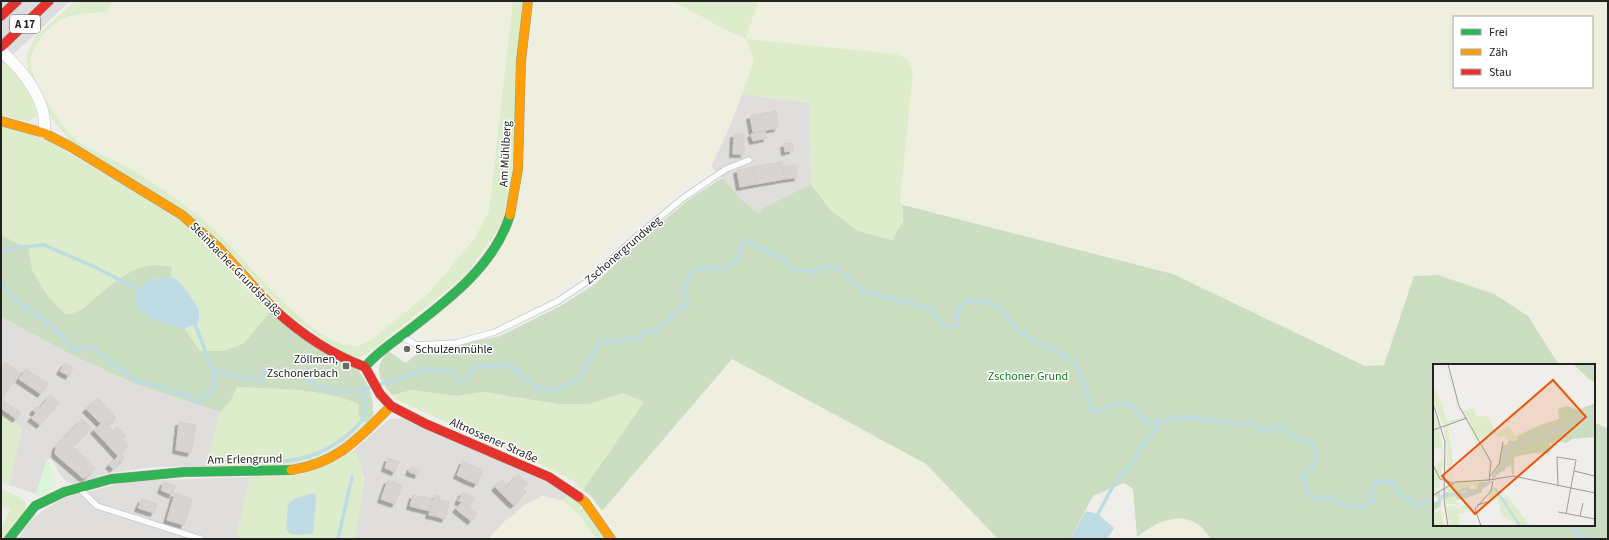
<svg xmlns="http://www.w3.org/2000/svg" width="1609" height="540" viewBox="0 0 1609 540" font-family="'Source Sans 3',sans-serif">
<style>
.residential{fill:#dfdedc}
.farmland{fill:#efefdf;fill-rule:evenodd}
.grass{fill:#ddeccb}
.forest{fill:#cbdec1}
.park{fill:#daf5da}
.water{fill:#bfdbe3}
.pier{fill:#dedddd}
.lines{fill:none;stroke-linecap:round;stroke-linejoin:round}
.stream{stroke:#bfdbe3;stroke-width:3.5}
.building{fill:#d7d4d2;stroke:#d3d0cc;filter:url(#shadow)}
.lane-casing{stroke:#c9c8c7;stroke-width:7}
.street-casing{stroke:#c9c8c7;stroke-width:12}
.fast-casing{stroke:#999a82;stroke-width:10}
.slow-casing{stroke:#999a82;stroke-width:10}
.jam-casing{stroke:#999a82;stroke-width:10}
.lane{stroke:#fdfcfc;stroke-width:5.5}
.street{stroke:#fdfcfc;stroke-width:11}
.fast{stroke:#30b455;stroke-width:9}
.slow{stroke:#ff9f0a;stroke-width:9}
.jam{stroke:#e5322d;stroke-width:9}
.poi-dot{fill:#6a6968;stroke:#fff;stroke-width:1.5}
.labels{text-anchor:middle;stroke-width:3;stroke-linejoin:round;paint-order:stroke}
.shield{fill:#fff;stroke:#646464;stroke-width:1}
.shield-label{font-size:11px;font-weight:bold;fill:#222}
.street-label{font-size:12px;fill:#222;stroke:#fff}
.poi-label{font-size:12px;fill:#222;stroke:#fff;text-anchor:start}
.park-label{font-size:12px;fill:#0c8416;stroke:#fff}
.inset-river{fill:none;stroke:#bfdbe3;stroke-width:2}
.inset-road{fill:none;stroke:#9e9c9b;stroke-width:1}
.view{fill:#e8590c;fill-opacity:0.15;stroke:#e8590c;stroke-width:2}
.inset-edge{fill:none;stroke:#222;stroke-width:2}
</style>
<defs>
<filter id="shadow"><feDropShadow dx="-3.5" dy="3.5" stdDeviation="0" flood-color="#0004"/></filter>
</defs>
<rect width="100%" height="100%" fill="#f0eeeb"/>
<path class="residential" d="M742,94L809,103L811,184L763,208L758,213L742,200L711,166L729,128Z
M1,317L72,355L135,384L220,412L209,456L212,466L153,467L111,473L74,484L67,482L61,476L51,458L47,460L36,494L9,485L22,428L1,414Z
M402,418L545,481L567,495L564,501L543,496L506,520L488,539H355L364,479L354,450L389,419Z
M250,477L237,534L240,537L238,539H18L30,521L42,511L64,498L129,481Z"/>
<path class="farmland" d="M114,1H513L489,211L475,238L429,293L371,340L363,344L351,346L330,339L300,318L277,296L211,226L178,201L130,169L75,139L61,125L40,87L30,64L34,48L52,25L64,18L106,12Z
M533,1H673L724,29L746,38L758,1H1608V429L1594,422V365H1559L1537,328L1414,276L1384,365L1365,366L1173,274L903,205L900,200L896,54L746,39L754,61L729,128L711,166L619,236L588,272L557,291L519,315L492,327L463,334L425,340L419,328L490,262L525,65ZM1454,17H1592V87H1454Z
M732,359L926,464L998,539H621L602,511Z
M543,496L564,501L582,518L596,539H488L524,505Z
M1170,518L1187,519L1206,530L1211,539H1144L1153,525Z"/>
<path class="grass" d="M75,1H114L106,12C94,13 72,14 62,19C49,26 28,49 31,65C33,83 60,125 73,137C86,149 113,159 129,168C159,186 191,208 217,232C247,261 310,343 352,346C359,347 365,343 371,340L429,293L475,238L489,211L513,1H523L511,184L502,224L467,274L366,355L358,358L344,353L290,316L222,244L71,141C50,119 30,88 26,57L35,37Z
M673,1H758L746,39L896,54L907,59L913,70L900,200C908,215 899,227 892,240L858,231L830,210L811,184L809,103L742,94L754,61L746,39L724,29Z
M6,61C18,77 35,94 37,115L29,122L1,116V66Z
M1,126L43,138L180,218L270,312L244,343L224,351H200L185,329L199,322C199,318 200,312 199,309C196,301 178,279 171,278L172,267C140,258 117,280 94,299C84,307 78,314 65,314L47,295L32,270L29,249L1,235Z
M237,387C278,389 321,388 359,404L366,423C351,437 336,451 316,459C288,471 243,466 212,466L209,456L220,412L230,402Z
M412,390L456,396L484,392L558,404H589L623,393L644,402L583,490L573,481L548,468L397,400L392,395Z
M1,414L22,428L9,485L1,482Z
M354,450C371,472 359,513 355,539H238L240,537L237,534L250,477Z
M1,489L20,497L26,503L25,511L3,539H1V529L10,510L1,506Z
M567,495L579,503L605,539H596L582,518L564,501Z"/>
<path class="forest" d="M722,178L742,200L758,213L763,208L811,184L830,210L858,231L892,240L903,221V205L1173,274L1365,366L1384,365L1414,276L1438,275L1494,294L1528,316L1559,365H1434V525H1594V422L1608,429V539H1211C1192,507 1161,517 1137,537L1133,489L1124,483L1093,496L1070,539H998L926,464L732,359L602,511L591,496L583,490L644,402L623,393L589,404H558L484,392L456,396L412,390L392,395C377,378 374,368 388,351L406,363L418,353L500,336L562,305L595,284L631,248L688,200Z
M1,235L29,249L32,270L47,295L65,314C77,314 82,309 92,301C115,281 139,258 172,267L171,278C156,276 146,282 136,292L150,318L185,329L200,351H224L244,343L270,312L359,371C370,388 374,396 373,416L366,423L358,415L359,404C321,388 278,389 237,387L230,402L220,412L135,384L72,355L1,317Z"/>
<path class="park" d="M47,460L56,478V484L50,492L43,496L36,494Z"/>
<path class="water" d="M165,277L175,278L187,291L199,309V322L185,329L150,318L135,305L136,292L147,281Z
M310,494H315L316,500L313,534L292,535L286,530L288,504L294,499Z
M1086,511L1098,514L1114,528L1107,539H1070Z"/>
<path class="pier" d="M1,1H70L1,66Z"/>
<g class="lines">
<path class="stream" d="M1,252L15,248L44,245L95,267L143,292
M1,281C10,297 22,305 37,315C49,322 68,341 76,352L83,346L93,348L138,382L160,386L173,393L185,395L198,403L204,395L211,394L215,385L213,371L259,381L264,370H274L285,377L292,370C302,375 310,382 319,386C337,394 353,392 371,387
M192,322L195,324L213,371
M379,385L426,369L453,372L461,382L468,378L473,368L509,364L525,380L543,390L559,389L579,379L599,343L640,338L645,332L655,331L688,303L683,290L690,274L703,268H727L739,259L741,246L747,241L782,259L792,269L813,272L825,266L836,267L864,291L931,309L939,321L947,327L954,328L958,324V308L969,300L988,302L1003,312L1015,327L1028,337L1065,355L1077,364L1093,413L1118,403L1134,405L1137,414L1150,423L1182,417L1221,421L1241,425L1251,421L1264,432L1281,425L1291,436L1310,442L1317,452L1313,467L1303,474L1306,491L1316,500L1328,497C1345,506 1357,513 1374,501L1371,487L1381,480L1394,483L1398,495L1410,499L1416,507L1430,499L1434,501
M250,464L252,461C292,464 322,458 352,431C359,424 366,418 366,408C366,402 363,395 362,389
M1098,514L1112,488L1122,474L1129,470L1144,444L1162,421
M1571,525L1580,535L1591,539
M338,539L352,477"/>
</g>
<path class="building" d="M776,111L778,128L753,132L750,116Z
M765,131L767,138L753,141L751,134Z
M734,134H744V154H733Z
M792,143L793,150L785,152L784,144Z
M782,162L785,179L756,184L753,167Z
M795,165L798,177L785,179L783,167Z
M753,167L756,184L740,187L737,170Z
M5,362L20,373L2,399L1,368Z
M65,363L73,368L69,376L60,371Z
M26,369L48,384L41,394L19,379Z
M50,395L59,403L40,425L31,418L36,413L33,411L36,407L39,409Z
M98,398L116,418L108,425L104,421L101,424L86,409Z
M1,399L21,413L16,419L1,408Z
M82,419L91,428L73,446L95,469L87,477L83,478L55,454L56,446Z
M104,421L113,431L117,427L126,436L122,440L128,446L118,456L94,430Z
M179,422L196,425L191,453L176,450Z
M120,454L125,458L113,469L109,465Z
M388,458L399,462L395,472L385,468Z
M463,461L473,466L467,480L457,475Z
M473,466L483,470L477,484L467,480Z
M411,467L419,470L418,475L409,472Z
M518,474L527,483L510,502L501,493Z
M388,480L402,485L395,504L381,499Z
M502,480L507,486L501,493L495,487Z
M164,482L175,486L172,495L161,490Z
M522,488L526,492L514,505L510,502Z
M463,492L474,498L469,508L462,502L458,501Z
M175,493L192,499L184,525L167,520Z
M413,495L422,498L423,496L433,500L430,511L410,506Z
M435,495L440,496L435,516L429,515Z
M142,499L157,504L154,513L138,508Z
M439,500L449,502L445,519L435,516Z
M462,502L477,514L471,521L456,509Z"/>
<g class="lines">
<g class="lane-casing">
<path id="lane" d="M402,337L417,345L456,343L495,332L558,301L591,279L629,243L683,198L726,169L749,160
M81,490L97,506L201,539"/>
</g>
<g class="street-casing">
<path id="street" d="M1,51C23,70 49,103 44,133"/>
</g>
<g class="fast-casing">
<path id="fast" d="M365,367C377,352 394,342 409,330C448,300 495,265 510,215
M9,539L35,506L64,492L111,479L184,472L291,470"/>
</g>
<g class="slow-casing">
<path id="slow" d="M1,121L44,133L71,147L182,215L219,248L275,310
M510,215L518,169L521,61L528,1
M291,470C337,464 360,437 391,406
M579,497L585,502L611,539"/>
</g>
<g class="jam-casing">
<path id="jam" d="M1,16L17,1
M1,47L49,1
M275,310C301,334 331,354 365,367
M365,367L380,394L391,406L426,424L549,477L579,497"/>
</g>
<use href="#lane" class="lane"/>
<use href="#street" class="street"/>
<use href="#fast" class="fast"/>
<use href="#slow" class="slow"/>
<use href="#jam" class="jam"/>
</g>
<g class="poi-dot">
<circle cx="407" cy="349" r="4"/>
<rect x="342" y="362" width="8" height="8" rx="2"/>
</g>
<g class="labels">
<rect class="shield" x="10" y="15" width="30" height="18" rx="3"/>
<g class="shield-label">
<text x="25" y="28">A 17</text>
</g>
<g class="street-label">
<text transform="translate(505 154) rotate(-87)" y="4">Am Mühlberg</text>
<text transform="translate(623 250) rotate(-41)" y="4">Zschonergrundweg</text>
<text transform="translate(236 269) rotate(46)" y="4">Steinbacher Grundstraße</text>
<text transform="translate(494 440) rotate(24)" y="4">Altnossener Straße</text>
<text transform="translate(245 459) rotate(-1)" y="4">Am Erlengrund</text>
</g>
<g class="poi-label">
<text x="415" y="353">Schulzenmühle</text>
<text x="338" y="363" text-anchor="end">Zöllmen,<tspan x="338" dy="14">Zschonerbach</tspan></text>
</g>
<g class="park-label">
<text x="1028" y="380">Zschoner Grund</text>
</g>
</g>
<g transform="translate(1433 364)">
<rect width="162" height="162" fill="#f0eeeb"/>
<path d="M14,0L16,13L23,27L24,43L33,53L44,79L57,98L54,116L22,118L14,115V83L10,61L21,58L10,60L0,36V22L9,40L14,57L32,53L23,43L22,28L15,13ZM33,55L43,80L56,97L55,113L52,116L21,117L14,114L20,95L14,62ZM41,45L44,53L55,52L63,70L75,62L85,75L76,76L71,71L66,74L63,70L43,76L36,55L29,47ZM0,46L6,62L2,64L6,63L7,69L10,90V97L8,115L7,117V122L0,129V105L2,108L4,99L10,95L8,84H0ZM46,118L44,125L37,120L32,130L12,128L13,123L20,119ZM61,122L70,134L75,132L97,162H87L68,151L66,136H58L55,130ZM21,132L26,142L36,141L39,145L31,146L22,140H13L12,135ZM13,142H21L32,147L41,146L42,150L40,147L25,150L27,162H17ZM8,144L11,162H0V148H4Z" fill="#ddeccb" fill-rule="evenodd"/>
<path d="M140,0L162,1V19L156,15ZM162,39V73L139,75L134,79L122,77L120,81L116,78L118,87L115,90L101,89L81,93V111H79L78,101L57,115L66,100L70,81H74L76,76L82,77L85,75L84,72L107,61L126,55L125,45L134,42L145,46ZM46,118H59L49,125V128L42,131L25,136L21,132L12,135V128L32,130L36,121L37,125H44ZM7,127L8,142L0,147V138H4L5,133L0,131Z" fill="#cbdec1"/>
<path class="inset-river" d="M150,0L162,9M60,114L66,107L71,106L75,84L94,78L96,74L105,73L109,75L123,65L130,68L133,62L139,60L143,53L162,54M62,124L87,162M13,131L42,130L58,117M24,131L27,127L36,124M0,141H4L10,131"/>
<path class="inset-road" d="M15,0L26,42L58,98L56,116M0,39L12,78L11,136L15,162M0,66L34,54M0,101L7,115L20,119M141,107L162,112M57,112L66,100L70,78M56,116L80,112L162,129M125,122L124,93L143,96L133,150M0,131L23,118L56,116M44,141L58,137M125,148L162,155M147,152L150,139M48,162L42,145L58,127L60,117"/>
<path class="view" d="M120,16L153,53L42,150L9,112Z"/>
<rect width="162" height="162" class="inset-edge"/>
</g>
<rect width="1609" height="540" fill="none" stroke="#222222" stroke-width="4"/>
<rect x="1453" y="16" width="140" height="72" fill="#ffffff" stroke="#a7a7a7"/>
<rect x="1461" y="29" width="20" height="6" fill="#30b455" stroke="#a7a7a7"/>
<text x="1489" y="36" font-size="12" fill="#222222">Frei</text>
<rect x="1461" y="49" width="20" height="6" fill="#ff9f0a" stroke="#a7a7a7"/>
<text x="1489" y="56" font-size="12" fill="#222222">Zäh</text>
<rect x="1461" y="69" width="20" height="6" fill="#e5322d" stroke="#a7a7a7"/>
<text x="1489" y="76" font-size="12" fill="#222222">Stau</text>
</svg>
